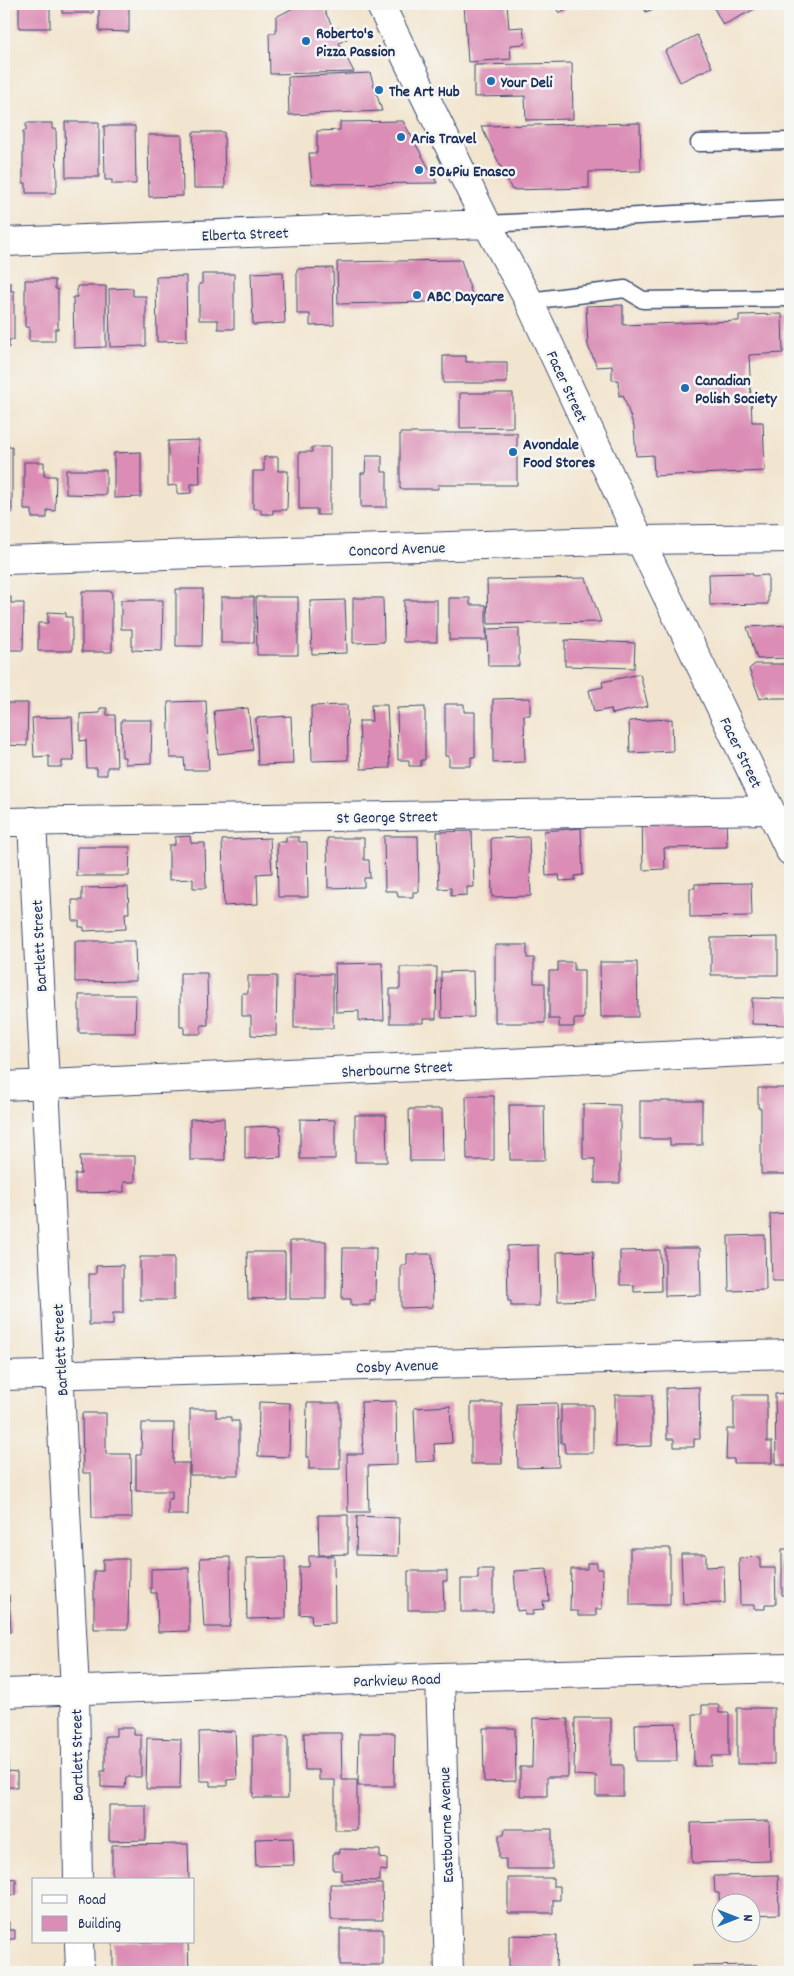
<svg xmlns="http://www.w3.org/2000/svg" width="794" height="1976" viewBox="0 0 794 1976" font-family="Dekko,sans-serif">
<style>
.building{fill:#db8db5}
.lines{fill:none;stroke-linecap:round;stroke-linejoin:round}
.service-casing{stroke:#3b4a6f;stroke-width:19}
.minor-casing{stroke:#3b4a6f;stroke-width:30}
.service{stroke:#fff;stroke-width:16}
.minor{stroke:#fff;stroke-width:28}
.poi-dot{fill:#1f6fb2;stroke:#f6f6f2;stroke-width:2}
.labels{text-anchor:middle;stroke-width:5;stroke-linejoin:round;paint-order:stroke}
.poi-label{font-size:16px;font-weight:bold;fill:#1b2f5e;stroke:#f6f6f2;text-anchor:start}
.street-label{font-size:16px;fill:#1b2f5e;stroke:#f6f6f2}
</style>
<rect width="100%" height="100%" fill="#f6f6f2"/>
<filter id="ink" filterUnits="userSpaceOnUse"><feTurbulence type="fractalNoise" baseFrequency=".02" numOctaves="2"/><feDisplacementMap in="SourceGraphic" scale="10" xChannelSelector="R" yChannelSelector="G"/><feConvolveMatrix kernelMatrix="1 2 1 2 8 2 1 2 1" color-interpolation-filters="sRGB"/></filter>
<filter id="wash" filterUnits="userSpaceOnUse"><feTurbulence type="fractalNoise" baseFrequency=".0096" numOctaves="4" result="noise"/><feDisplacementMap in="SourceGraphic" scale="20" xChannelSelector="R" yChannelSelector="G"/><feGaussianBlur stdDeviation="1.12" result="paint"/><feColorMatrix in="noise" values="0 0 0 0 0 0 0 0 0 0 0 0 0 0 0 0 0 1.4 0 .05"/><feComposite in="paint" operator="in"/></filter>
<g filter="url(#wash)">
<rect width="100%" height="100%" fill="#f2e5cf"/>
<g id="blocks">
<path class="building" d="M19,4H50V28H19Z
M62,4H93V13H62Z
M99,4H135V6H129V32L99,31Z
M301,4H321L336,33L343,30L347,39L339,43L354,72L270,74L269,33H276V17Z
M464,4H507L509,28L523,27L525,44L510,45L511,59L468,62Z
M554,4H571L572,6L559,13Z
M642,4H666L646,12Z
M712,4H765L723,25Z
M697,35L712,67L680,82L665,51Z
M572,63L573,119L526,120L525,96L474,97V65Z
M370,73L382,111L289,115L288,77Z
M403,121L437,183L312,184L309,153H317V131L340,130V122Z
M65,122H99V177H66Z
M26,123H52V129H56L57,185L55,193H26V183H23V131H26Z
M640,123L641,171L589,172V188L512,190L481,126Z
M104,126H135L136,184H112V180H105Z
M193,132H224L225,188H194Z
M148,135H182L183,196L149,197Z
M461,260L474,301L338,304L337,262Z
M333,268L334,325L310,326V314H297V269Z
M283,272L285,323L253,325L251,273Z
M202,274H234V329H218V320H199V284H202Z
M186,276L187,341L157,342L156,277Z
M25,280H55V289H58V329H55V341H29V327H25Z
M4,283H11V291H14V340H9V348H4Z
M77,286H106V347L74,348L73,297H77Z
M133,288V296H146V346L110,347L109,289Z
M623,305V325L739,321V315L782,314L783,353L749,355L752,422H763L765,471L654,476L653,455L636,456L634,427L623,395L619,396L618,380H612V366L597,367L588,346L586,306Z
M443,356H466V362H507V383H443Z
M460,393H513V427L460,428Z
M400,433H517V485H438V489H400Z
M199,440L200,484H191V493L177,494V485L168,486V441Z
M4,447H12V513H4Z
M312,447H330V515H317V509H299V452H312Z
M141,452V497L114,498V453Z
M366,456H382V472H387V507H361V473H365Z
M264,457H278V471H288L287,510H273V514H261V509H253V471H264Z
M24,462H44V476H56L55,511L47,510V518H32V510H24Z
M66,470H106V495L66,494Z
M752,573L753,576L768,575V604L710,605L709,574Z
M586,578L601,622L488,624L487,580Z
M176,589H203L202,646H176Z
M82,591H112V652H82Z
M4,597H11V603H24L23,650H4Z
M221,597H254V643H221Z
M256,597H298V655H257Z
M353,598H383L384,642L353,643Z
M449,598H470V605H486V640H449Z
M121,600H163L162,651L132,650V629H121Z
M345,600L347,653L312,654L310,601Z
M404,600H437V642H403Z
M48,612L66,613V617H72V651H38V623H48Z
M790,625V658L757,659L747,627Z
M519,628V666H488L487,629Z
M565,640L635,643L634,668L565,666Z
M755,664H790V698H768V696L760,699L749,669Z
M640,674L648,706L612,714L611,709L594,712L589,690L603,687L602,682Z
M530,698V715H524L525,762L493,763V699Z
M206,701L209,770H185L184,758H170L168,702Z
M4,703H28L27,746L4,745Z
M445,704H464V712H475V757H471V766H449V756H445Z
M347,705L348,760L312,761L311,706Z
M371,705H387L390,768L361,769L359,721H372Z
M425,707V760H421V766H409V760H398L397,708Z
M100,708H107V715H115L117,767H107V775H97V768H87L86,740L80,741V714L100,713Z
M248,708L253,750L218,754L214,711Z
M291,716L293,764L258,765L256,718Z
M72,717L74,761H62V767H49V756L34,757L32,718Z
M672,719L673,751L630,753L629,721Z
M121,720H152L151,763L125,764V757H122Z
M726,816L727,847L664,848L665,869L643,870L642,817Z
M581,828L583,875L575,876V880L560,881L559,875L546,876L544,831Z
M472,831L474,887H467V895L451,896V888L439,889L437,832Z
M190,836L191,843H205L206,888H193V879L169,880V845H175V837Z
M384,836H418L419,892H413V897H398L397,891H385Z
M286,837H299V842H307L308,897H278L277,842H286Z
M529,837L531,896L492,897L491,838Z
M270,838L272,873L257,874L258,904L224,906L222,840Z
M327,838H364V860H369L370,878H364V887L328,888Z
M77,847H130L129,876H76Z
M751,883L752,916L690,917V888H695V884Z
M128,887L129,913H125L126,929L84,931V927H79V921H73L72,900H82V888Z
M778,937V975H711V938Z
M75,941H135L136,981L75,982Z
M495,945H527V958H534V983H545V1023H495Z
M558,962H574V970H584V1019H574V1027H559V1019H549V971H558Z
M600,962H637L638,1017H601Z
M382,963L384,1020L359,1021V1011L336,1012L335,964Z
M400,967H437L436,1019H423V1023H390V989H400Z
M473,971L474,1017L442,1018L441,972Z
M180,973H207L208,1025H201V1034H184V1027H180Z
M294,974H333V1028H294Z
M248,976H277L276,1036L251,1035V1016H242V993H248Z
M79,995H136L135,1033H79Z
M752,998L790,999V1025L752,1024Z
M758,1088H790V1174H761V1108H758Z
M466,1096H494V1160H467Z
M640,1101H702V1145H670V1139H640Z
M583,1104L620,1105V1183H595V1159H583Z
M509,1105H544L545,1160H510Z
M409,1109H442L443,1161H410Z
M355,1115H386L387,1162H355Z
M224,1118L225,1160H190V1119Z
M300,1119L335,1120V1159H300Z
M280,1126L281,1157L245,1159V1127Z
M80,1156H135V1182H124V1192L75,1193V1174H81Z
M790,1213V1281H772L770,1214Z
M765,1235L766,1290L729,1291L728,1236Z
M290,1241H326V1299H290Z
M538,1245L539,1306H511V1301H508L507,1246Z
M343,1248H376L375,1300H370V1305H351V1299H342Z
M665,1248H700L701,1295L665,1296Z
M660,1250L661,1291L634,1292V1285H620V1251Z
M593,1251L595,1300L558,1301L557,1252Z
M247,1252H285V1298L248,1299Z
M407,1254H432L433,1307L401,1308V1265H407Z
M140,1257H174V1300H140Z
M123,1265V1313H113V1325H89V1274H96V1266Z
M786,1384H790V1465H776L775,1394L786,1393Z
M699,1387L700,1439H694V1447H674V1439H667L666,1388Z
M615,1395H652V1446L615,1447Z
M734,1395H767V1442H772V1463H734V1459H726L727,1429H734Z
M396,1401L397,1465L368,1466L369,1512H348L347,1454H363L361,1402Z
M259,1402L290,1403L289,1457L258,1456Z
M307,1403H340V1469H309V1457H306Z
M471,1403H502V1464H471Z
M557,1403L559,1467L518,1468L516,1404Z
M561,1405H593V1453H565L564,1443H561Z
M450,1406L452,1443L434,1444L435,1461L416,1462L414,1408Z
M190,1409H216V1417H231V1421H239V1475H190Z
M82,1413H106V1454H131L132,1518H92L91,1473H83Z
M142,1423H174L173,1463H189L188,1515H168V1499H172V1491H136V1455H141Z
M318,1515H348V1554L319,1555Z
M357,1516L399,1518L398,1556L356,1555Z
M630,1548H670V1605H630Z
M782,1549H790V1595H782Z
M681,1554H706V1567L724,1566L725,1603L683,1604Z
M309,1556H334L335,1623L312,1624L311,1614L300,1615L299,1567H309Z
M230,1557L231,1622L229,1627H204L200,1558Z
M285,1557L286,1618L247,1619L246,1558Z
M760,1557V1568H775L776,1604H765V1609H754V1605H740L739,1558Z
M103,1559H129L128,1629H94V1571H103Z
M587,1563H597V1569H603L602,1609H596V1616H578V1611H570L571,1569H587Z
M189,1568V1631L158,1632L157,1593H151V1569Z
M478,1569H493V1612H461V1579H478Z
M547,1569L549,1601H543L544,1609L533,1610V1615H525V1610L517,1611L514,1571Z
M408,1571H447V1581H443L444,1610H408Z
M4,1595H9L11,1632L4,1633Z
M702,1705H719V1713H729V1756H711V1766H694L693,1714H702Z
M737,1708H774V1764H737Z
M533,1718L568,1719V1777H547V1796H520V1767H532Z
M575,1718H611V1765H623V1796H596V1776L574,1775Z
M676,1723L677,1761H636L635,1724Z
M116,1728H134V1735H141V1777H126L125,1788L101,1787V1771H105V1736H116Z
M483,1728H515L516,1781L484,1782Z
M235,1731L237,1779L227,1780V1786H210V1781H200L199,1732Z
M304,1733H341L342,1780H357V1830H335V1780H319V1770H305Z
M359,1733H395L394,1786H358Z
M253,1736H288V1798H253Z
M4,1738H8V1771L17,1772V1787H4Z
M147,1738L181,1739L180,1789H146Z
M109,1805H146V1840L109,1841Z
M769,1821L770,1861L692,1863L691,1823Z
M505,1829H552V1869H506V1859H499V1835H504Z
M293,1838L294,1865L256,1866L255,1839Z
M188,1844L189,1880H112V1845Z
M340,1849L380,1850V1858L387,1859V1871L380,1870V1881L341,1880V1870H333V1853H340Z
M4,1869H6L5,1878L16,1879V1895H7V1901H4Z
M778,1875L779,1914L752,1915V1904H722V1915H720L719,1893H715L714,1876Z
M508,1878H553V1886H560V1900H553V1913H508Z
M330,1884H382L383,1920H331Z
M4,1922H9V1930H15V1939H9V1954H4Z
M340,1929H383V1965H340Z
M509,1935L557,1936L556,1970L509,1969Z
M113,1942H188L189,1972H113Z
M757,1965V1972H693L692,1966Z"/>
</g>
</g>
<g filter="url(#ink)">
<use href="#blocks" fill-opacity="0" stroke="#3b4a6f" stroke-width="1"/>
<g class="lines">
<g class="service-casing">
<path id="service" d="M699,143L790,141
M487,224L790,208
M529,301L625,289L643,300L790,298"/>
</g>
<g class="minor-casing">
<path id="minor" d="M380,4L487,224L529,301L640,540L790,851
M4,242L487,224
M4,560L640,540L790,538
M32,821L75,1691L78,1880
M4,822L770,810
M4,1086L790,1050
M4,1376L790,1354
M440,1677L449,1972
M4,1693L440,1677L790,1668
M79,1942L80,1972"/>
</g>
<use href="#service" class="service"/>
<use href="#minor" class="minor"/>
</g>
</g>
<g class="poi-dot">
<circle cx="306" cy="41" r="5"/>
<circle cx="491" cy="81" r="5"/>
<circle cx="379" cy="90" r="5"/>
<circle cx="401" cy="137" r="5"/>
<circle cx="419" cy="170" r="5"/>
<circle cx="417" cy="295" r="5"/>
<circle cx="685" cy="388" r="5"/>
<circle cx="513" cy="452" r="5"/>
</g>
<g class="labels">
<g class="poi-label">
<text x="316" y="38">Roberto's<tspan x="316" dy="18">Pizza Passion</tspan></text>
<text x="501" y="87">Your Deli</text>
<text x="389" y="96">The Art Hub</text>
<text x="411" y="143">Aris Travel</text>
<text x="429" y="176">50&amp;Piu Enasco</text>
<text x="427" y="301">ABC Daycare</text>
<text x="695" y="385">Canadian<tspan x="695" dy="18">Polish Society</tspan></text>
<text x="523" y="449">Avondale<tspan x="523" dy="18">Food Stores</tspan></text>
</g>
<g class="street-label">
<text transform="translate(245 233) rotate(-2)" y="6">Elberta Street</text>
<text transform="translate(568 386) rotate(65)" y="6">Facer Street</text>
<text transform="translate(397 548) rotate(-2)" y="6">Concord Avenue</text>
<text transform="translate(742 752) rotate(64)" y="6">Facer Street</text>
<text transform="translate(387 816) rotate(-1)" y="6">St George Street</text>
<text transform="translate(38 946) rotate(-93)" y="6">Bartlett Street</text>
<text transform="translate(397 1068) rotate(-3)" y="6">Sherbourne Street</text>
<text transform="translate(59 1350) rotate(-93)" y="6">Bartlett Street</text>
<text transform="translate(397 1365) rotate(-2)" y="6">Cosby Avenue</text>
<text transform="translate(397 1679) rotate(-2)" y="6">Parkview Road</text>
<text transform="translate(76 1755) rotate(-91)" y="6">Bartlett Street</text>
<text transform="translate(445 1825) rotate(-92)" y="6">Eastbourne Avenue</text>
</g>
</g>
<rect width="794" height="1976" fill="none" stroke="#f6f6f2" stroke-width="20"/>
<rect x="32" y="1878" width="162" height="65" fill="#f6f6f2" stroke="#9ea6b7"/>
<rect x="42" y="1895" width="25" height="8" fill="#ffffff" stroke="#9ea6b7"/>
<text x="78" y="1904" font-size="15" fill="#1b2f5e">Road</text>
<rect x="42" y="1916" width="25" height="15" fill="#db8db5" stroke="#9ea6b7"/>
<text x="78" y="1928" font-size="15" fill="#1b2f5e">Building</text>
<g transform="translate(736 1918) rotate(90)"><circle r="24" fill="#f6f6f2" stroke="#9ea6b7"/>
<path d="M0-4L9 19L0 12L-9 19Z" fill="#1f6fb2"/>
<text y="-8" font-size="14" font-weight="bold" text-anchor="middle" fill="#1b2f5e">N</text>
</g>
</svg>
